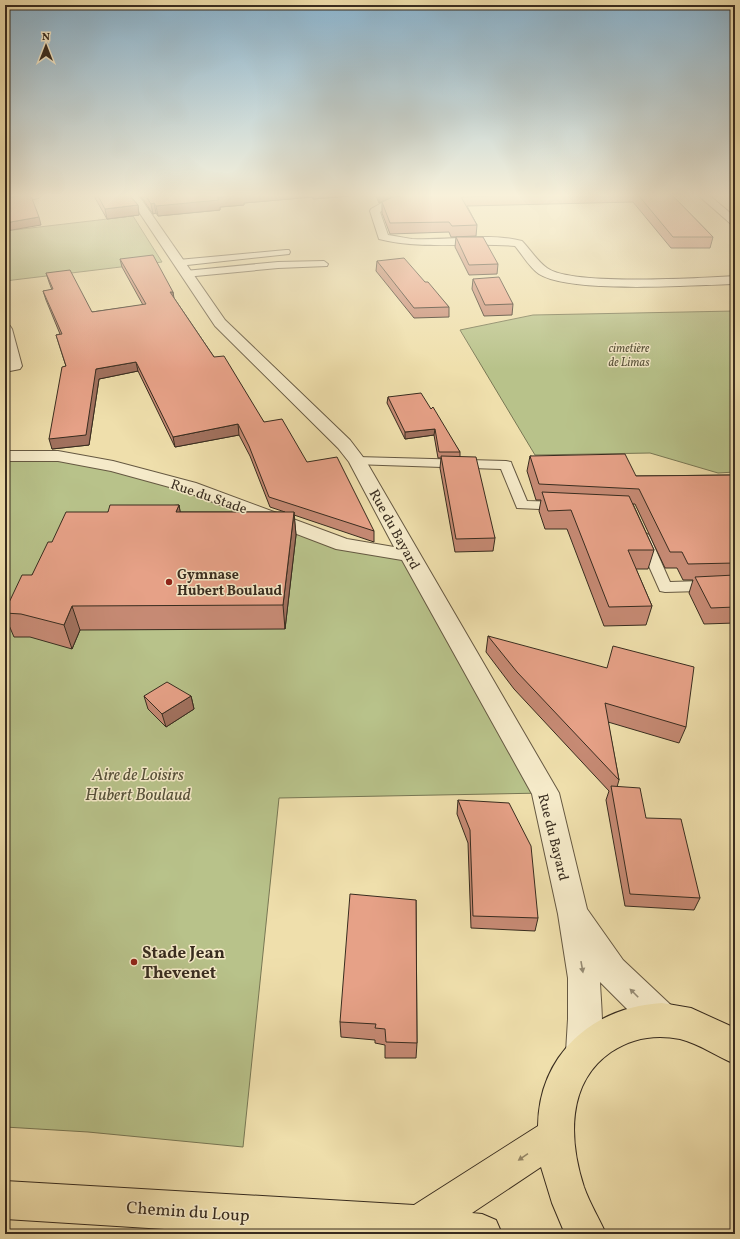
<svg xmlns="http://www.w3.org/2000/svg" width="740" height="1239" viewBox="0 0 740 1239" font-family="Vollkorn,serif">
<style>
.green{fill:#b8c28a;stroke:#787754}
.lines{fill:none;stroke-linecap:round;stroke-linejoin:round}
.lane-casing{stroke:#665942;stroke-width:2}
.street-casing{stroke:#665942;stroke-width:2}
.primary-casing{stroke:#382c1f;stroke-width:2}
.lane{fill:#f5eac9;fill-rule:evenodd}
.street{fill:#f5eac9;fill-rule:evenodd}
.primary{fill:#efdfac;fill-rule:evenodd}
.wall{fill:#c68a74;stroke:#382c1f}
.shaded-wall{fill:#a1715e;stroke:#382c1f}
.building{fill:#e6a187;stroke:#382c1f}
.oneway{fill:#968b74}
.oneway2{fill:#948666}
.poi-dot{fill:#8f2418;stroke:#f5eac9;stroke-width:1.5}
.labels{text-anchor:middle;stroke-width:3;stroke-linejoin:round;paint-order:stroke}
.far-park-label{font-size:12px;font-style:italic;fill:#58523a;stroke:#f5eac9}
.street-label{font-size:14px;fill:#382c1f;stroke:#f5eac9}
.poi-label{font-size:14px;font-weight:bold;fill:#382c1f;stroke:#f5eac9;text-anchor:start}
.near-park-label{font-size:17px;font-style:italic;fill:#58523a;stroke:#f5eac9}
.near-poi-label{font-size:17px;font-weight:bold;fill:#382c1f;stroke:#f5eac9;text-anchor:start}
.near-street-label{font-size:17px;fill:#382c1f;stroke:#f5eac9}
</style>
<rect width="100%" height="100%" fill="#efdfac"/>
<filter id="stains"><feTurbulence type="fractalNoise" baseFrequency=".005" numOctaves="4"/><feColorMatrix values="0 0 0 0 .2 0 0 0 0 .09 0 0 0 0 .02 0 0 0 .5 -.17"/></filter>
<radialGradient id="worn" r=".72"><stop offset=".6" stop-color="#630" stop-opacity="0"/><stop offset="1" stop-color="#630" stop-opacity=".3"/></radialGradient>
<path class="green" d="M133,216L162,262L5,281V231Z
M735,311V472L718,473L650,453L535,455L460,330L533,315Z
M5,456L113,466L343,545L409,555L545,793L279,798L243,1147L88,1132L5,1127Z"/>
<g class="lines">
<g class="lane-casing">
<path id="lane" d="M286,250H289L290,252L289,254L178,266L174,263L178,260Z
M324,261L328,264L327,266L278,268L185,277L181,274L185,271L278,262Z
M357,457L506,461L511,462L512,465L527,501L562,502L567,503L569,506L567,509L562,510L517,508L501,469L353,464L351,461L353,458Z
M643,533L648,534L650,537L670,582L735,580V590L665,592L660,591L636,537L638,534Z"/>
</g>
<g class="street-casing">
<path id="street" d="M21,196H40L38,198L5,205V199Z
M126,196H137L141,199L225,320L350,440L366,461L559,793L587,909L623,960L674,1008L679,1020L674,1032L662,1037L650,1032L600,982C601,1009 606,1039 595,1064L583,1069L571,1064L566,1052L568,1019V978L558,914L532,794L402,560L336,549L184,491L111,471L58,461H5V451H58L113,461L196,483L347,539L394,547L349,462L338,448L215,326L133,203Z
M699,196H710L735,217V225L731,224Z
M411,197L416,200L414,202L392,206L380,212L388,235C396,236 404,238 412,239C448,241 487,232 522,241C530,249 537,261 547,268C571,286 700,278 735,276V284C695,285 570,294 539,274C529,267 522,254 515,246C470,242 423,250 379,239L370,211L371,209L385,201Z
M5,325L10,326L12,329L22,366L20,369L5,372V364L7,363L5,356Z"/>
</g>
<g class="primary-casing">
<path id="primary" d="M662,1003L691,1008L735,1028V1064C716,1056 700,1044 680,1039C655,1034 632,1038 611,1052C566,1083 569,1141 584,1187C590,1204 599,1218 606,1234H565L552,1203L541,1167L472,1213L482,1214L496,1220L502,1234H244L5,1219V1181L414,1205L538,1126C539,1054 593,1007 662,1003Z"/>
</g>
<use href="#lane" class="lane"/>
<use href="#street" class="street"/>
<use href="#primary" class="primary"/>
</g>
<path class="wall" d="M94,196H130L138,205L139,215L107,219Z
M139,196H349L313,199L312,197L244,203V205L220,207V210L158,216L156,213L153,214L142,198Z
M376,196H673L713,237L710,248H671L633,202L467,206L477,225L476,236L451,237L449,232L390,234L382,213V202L390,199L385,200L379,203Z
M456,237L498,264L497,274L469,275L455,247Z
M120,259L173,292L174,298L214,357L264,422L307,462L374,531V542L294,515L296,535L285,629L80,630L72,649L30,637H14L5,616V611L32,575L52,542L108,512L179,505L180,512H285L270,507L250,456L239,435L175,447L138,371L99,379L89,445L52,449L66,366L56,335L60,334L46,300L43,291L52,290L49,282L46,273L92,312L143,305L122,267Z
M377,261L425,282L449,307V317L414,318L376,271Z
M473,279L513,304L512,315L484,316L472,289Z
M388,397L431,409L460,452V457L495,538L493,551L455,552L440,468L441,458H438L434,435L405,439L387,403Z
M530,456L636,476L735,475V623L704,624L689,593L693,580H683L677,568H665L635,504H633L654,550L648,569H636L652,606L646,625L604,626L567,529H545L539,511L541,500H536L527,471Z
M488,636L686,727L679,743L608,722L619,780L617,787L646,818L700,898L694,910L625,906L606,800L609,791L514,689L486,652Z
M144,696H191L194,709L166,727L148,709Z
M458,800L538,918L535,931L471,928L468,843L457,814Z
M416,900L417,1043L416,1058H385V1045L375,1043V1040L341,1037L340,1022Z"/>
<path class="shaded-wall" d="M5,196H16L5,199Z
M236,196H312V197L244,203V205L220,207V210L158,216L156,206L217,197Z
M313,196H349L313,199Z
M379,196H410L385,200L379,203Z
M154,203L156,213L153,214L151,204Z
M138,205L139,215L107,219L105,209Z
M39,217L41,225L6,231L5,226V223Z
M170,292H173L174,301Z
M136,362L138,371L99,379L89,445L52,449L49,439L96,369Z
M238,424L239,435L175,447L173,437Z
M435,429L434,435L405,439V432Z
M179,505L183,528L176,512Z
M294,512L296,535L285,629L283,605Z
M72,606L80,630L72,649L64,625Z
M191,696L194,709L166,727L162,714Z"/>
<path class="building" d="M19,196H31L39,217L5,223V199Z
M98,196H130L138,205L105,209Z
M146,196H236L217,197L219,200L156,206L154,203L151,204Z
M404,196H495L461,197L477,225L452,226L449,222L390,223L382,202L393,197Z
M639,196H673L713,237H673Z
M456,237H483L498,264L469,265Z
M153,255L173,292H170L214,357L224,356L264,422L282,419L307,462L337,457L374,531L269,497L249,446L238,424L173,437L136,362L96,369L86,435L49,439L62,367L66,366L56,335L62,334L43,291L53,289L46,273L70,270L92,312L146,304L120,259Z
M404,258L425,282H428L449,307L414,308L377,261Z
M499,277L513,304L485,305L473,279Z
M421,393L431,409L433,407L460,452H439L435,429L405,432L388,397Z
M625,454L636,476L735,475V563L688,564L682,552H670L639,489L539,484L530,456Z
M441,456L476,457L495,538L456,539Z
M542,492L629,496L654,550H628L652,606L609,607L571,510L548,511Z
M110,505H179L176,512H294L283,605L72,606L64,625L21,614L5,613V611L22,575H32L48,542H52L66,512H108Z
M735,575V607L711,608L695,577Z
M488,636L607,668L613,646L694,667L686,727L605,703L619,780L517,672Z
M167,682L191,696L162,714L144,696Z
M611,786L640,788L646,818L681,819L700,898L630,894Z
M458,800L509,803L531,846L538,918L473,916L470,830Z
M350,894L416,900L417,1043L386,1042L385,1029L375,1028L376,1024L340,1022Z"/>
<defs><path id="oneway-solid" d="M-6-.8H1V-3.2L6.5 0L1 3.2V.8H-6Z"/></defs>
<g class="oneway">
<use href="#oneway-solid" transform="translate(582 967) rotate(80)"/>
<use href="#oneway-solid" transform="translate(634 993) rotate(-135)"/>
</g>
<use class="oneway2" href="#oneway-solid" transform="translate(523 1157) rotate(146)"/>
<linearGradient id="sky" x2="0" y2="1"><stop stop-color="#8ab6d3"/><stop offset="0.53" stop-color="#f8f1da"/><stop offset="1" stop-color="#f8f1da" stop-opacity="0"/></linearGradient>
<rect width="740" height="369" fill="url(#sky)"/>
<g class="poi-dot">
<circle cx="169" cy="582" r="4"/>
<circle cx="134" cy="962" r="4"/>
</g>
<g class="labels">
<g class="far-park-label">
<text x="629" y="352">cimetière<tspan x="629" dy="14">de Limas</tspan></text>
</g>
<g class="street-label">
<text transform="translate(209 496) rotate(19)" y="5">Rue du Stade</text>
<text transform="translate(395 529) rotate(61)" y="5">Rue du Bayard</text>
<text transform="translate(554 837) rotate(76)" y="5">Rue du Bayard</text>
</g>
<g class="poi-label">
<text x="177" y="579">Gymnase<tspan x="177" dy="16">Hubert Boulaud</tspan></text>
</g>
<g class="near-park-label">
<text x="138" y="780">Aire de Loisirs<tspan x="138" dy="20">Hubert Boulaud</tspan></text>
</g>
<g class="near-poi-label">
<text x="142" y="958">Stade Jean<tspan x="142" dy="20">Thevenet</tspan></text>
</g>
<g class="near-street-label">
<text transform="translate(188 1211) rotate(4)" y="6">Chemin du Loup</text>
</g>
</g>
<rect width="740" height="1239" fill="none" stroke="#efdfac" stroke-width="20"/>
<rect x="6" y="6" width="728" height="1227" fill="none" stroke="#382c1f" stroke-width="2"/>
<rect x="10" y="10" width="720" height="1219" fill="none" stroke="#382c1f"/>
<g transform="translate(46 46)" stroke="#f5eac9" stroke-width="3" paint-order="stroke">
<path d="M0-3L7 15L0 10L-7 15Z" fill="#382c1f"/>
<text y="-6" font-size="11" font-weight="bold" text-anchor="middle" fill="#382c1f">N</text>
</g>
<rect width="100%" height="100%" filter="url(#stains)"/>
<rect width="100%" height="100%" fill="url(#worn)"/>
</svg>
